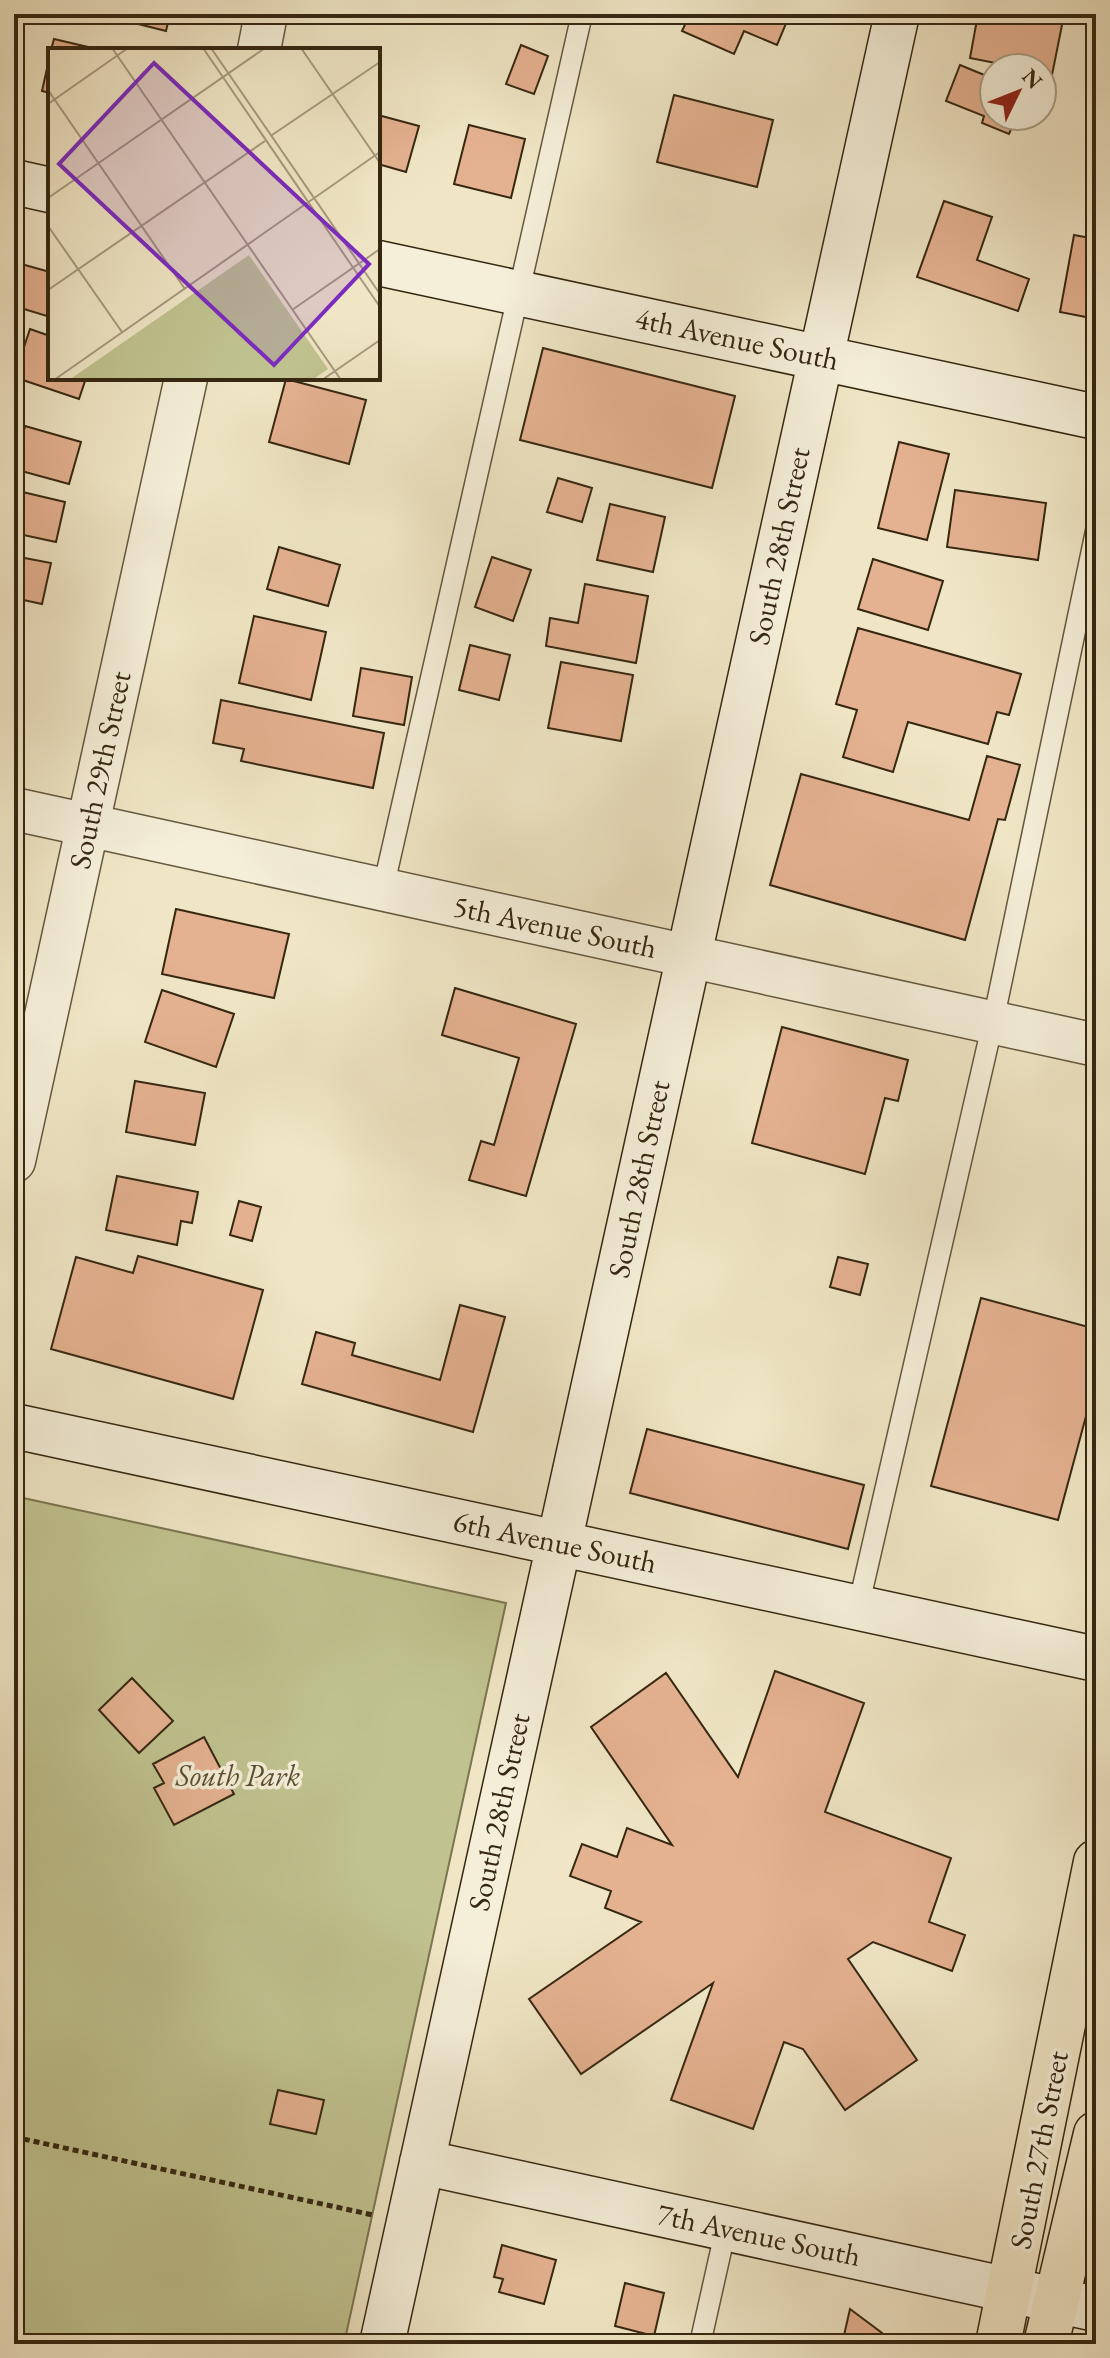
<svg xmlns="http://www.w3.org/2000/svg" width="1110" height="2358" viewBox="0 0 1110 2358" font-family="'EB Garamond',serif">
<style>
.green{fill:#c0c390;stroke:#7b7550;stroke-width:2}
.building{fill:#e5b291;stroke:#362711;stroke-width:2}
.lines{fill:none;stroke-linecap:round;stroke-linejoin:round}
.lane-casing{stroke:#64573e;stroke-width:23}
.street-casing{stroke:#64573e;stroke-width:45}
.secondary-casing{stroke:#362711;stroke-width:47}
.primary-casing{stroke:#362711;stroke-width:47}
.path{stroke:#362711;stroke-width:5;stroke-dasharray:6 4;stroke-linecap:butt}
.lane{stroke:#f5efd9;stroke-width:20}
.street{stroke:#f5efd9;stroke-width:42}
.secondary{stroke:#f5efd9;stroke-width:44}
.primary{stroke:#f0e6c5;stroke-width:44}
.labels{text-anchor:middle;stroke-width:7;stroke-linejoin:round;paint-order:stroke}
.street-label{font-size:30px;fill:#362711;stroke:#f5efd9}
.park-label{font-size:30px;font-style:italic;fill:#584e31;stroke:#f5efd9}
.inset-road{fill:none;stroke:#a69a7d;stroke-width:2}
.view{fill:#7b2cbf;fill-opacity:0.15;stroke:#7b2cbf;stroke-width:4}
.inset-edge{fill:none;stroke:#362711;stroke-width:4}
</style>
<rect width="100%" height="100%" fill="#f0e6c5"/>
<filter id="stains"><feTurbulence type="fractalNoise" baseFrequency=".0025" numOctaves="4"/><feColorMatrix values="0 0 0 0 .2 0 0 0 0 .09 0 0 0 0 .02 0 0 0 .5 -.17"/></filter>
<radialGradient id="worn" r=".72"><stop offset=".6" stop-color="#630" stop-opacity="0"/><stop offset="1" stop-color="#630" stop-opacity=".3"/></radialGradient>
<path class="green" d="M14,1496L506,1603L344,2344H14Z"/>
<path class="building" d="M98,14H170L166,31Z
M433,14H457L455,20Z
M690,14H790L777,45L744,31L734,54L682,31Z
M978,14H1031L1063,20L1052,75L1042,72V68H1020L970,58Z
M54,39L101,50H51Z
M521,45L548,56L534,94L506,84Z
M50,55V93L42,91Z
M960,65L994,79V116H1017L1009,134L982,123L984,116L946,101Z
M674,95L773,120L757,187L657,162Z
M378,115L419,126L406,172L378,164Z
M469,125L525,139L511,198L454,184Z
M944,201L992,217L977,260L1029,279L1018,311L917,277Z
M1074,235L1096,239V319L1060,312Z
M14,262L50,272V317L14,306Z
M30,329L50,336V378H86L79,399L14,377Z
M543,348L735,396L712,488L520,440Z
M286,379L366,400L349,464L269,442Z
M25,426L81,442L69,484L14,469V440L21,442Z
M899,442L949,454L927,540L878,528Z
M558,478L592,488L582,522L547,512Z
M14,490L65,502L56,542L14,533Z
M955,490L1046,503L1038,560L947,547Z
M610,504L665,517L653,572L597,560Z
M279,547L340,565L328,606L267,589Z
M14,556L51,563L42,604L14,598Z
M492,557L531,570L513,621L475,607Z
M873,559L943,581L928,630L858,609Z
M585,584L648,596L636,663L546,646L550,618L578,623Z
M254,616L326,632L311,700L239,683Z
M858,628L1021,674L1009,715L997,712L988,744L908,722L893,772L843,757L857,710L836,704Z
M470,645L510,655L499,700L459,690Z
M561,662L633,675L621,741L548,728Z
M361,668L412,677L404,725L353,716Z
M221,700L384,733L373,788L241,761L244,749L213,743Z
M987,756L1020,765L1005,820L998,819L965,940L770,885L801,774L969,820Z
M176,909L289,934L274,998L162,974Z
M455,988L576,1024L526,1196L469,1180L481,1141L494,1145L519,1058L442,1035Z
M162,990L234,1014L216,1067L145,1042Z
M782,1027L908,1060L898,1101L885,1098L865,1174L752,1143Z
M135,1081L205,1093L195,1145L126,1132Z
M117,1176L198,1192L192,1223L181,1221L177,1245L106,1230Z
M239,1201L261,1207L252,1241L230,1235Z
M138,1256L263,1290L233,1399L51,1349L76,1257L133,1273Z
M838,1257L868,1264L860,1295L830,1287Z
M981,1298L1096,1329V1395L1092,1394L1058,1520L931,1486Z
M460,1305L505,1317L473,1432L302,1384L316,1332L355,1343L352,1355L440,1380Z
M647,1429L864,1485L848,1549L630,1493Z
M775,1671L864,1703L825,1812L951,1858L929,1922L965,1935L952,1971L873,1942L848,1959L917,2060L845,2110L803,2049L784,2042L753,2129L671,2100L713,1983L581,2074L529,1999L641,1922L605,1908L611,1891L570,1876L582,1844L617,1857L627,1828L672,1845L591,1727L666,1673L738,1777Z
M132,1678L173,1721L139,1753L99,1710Z
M204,1737L234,1794L174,1825L154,1788L164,1783L153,1764Z
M278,2090L324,2100L316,2134L270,2124Z
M502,2245L556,2260L544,2304L499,2292L503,2279L494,2277Z
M625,2283L664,2293L654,2336L615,2326Z
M850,2309L882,2333L879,2344H842Z
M726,2335L767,2344H723Z"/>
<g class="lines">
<g class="lane-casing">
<path id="lane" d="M383,889L582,14
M858,1608L993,1022L1096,531
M700,2344L726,2228"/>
</g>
<g class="street-casing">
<path id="street" d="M259,50L266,14
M14,809L1096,1045
M14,1161L186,378"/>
</g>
<g class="secondary-casing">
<path id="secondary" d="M14,182L50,190
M378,263L1096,417
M14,1426L1096,1659
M422,2162L1096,2309
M382,2344L897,14"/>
</g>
<g class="primary-casing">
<path id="primary" d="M998,2344L1096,1862
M1046,2344L1096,2134"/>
</g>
<path class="path" d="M14,2137L373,2215"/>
<use href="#lane" class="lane"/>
<use href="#street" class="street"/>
<use href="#secondary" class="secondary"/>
<use href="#primary" class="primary"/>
</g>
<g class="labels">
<g class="street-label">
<text transform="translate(737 339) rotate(12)" y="10">4th Avenue South</text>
<text transform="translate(779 546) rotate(-78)" y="10">South 28th Street</text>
<text transform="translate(100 770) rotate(-78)" y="10">South 29th Street</text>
<text transform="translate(555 927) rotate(12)" y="10">5th Avenue South</text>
<text transform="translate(639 1179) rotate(-78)" y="10">South 28th Street</text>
<text transform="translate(555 1542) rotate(12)" y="10">6th Avenue South</text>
<text transform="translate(499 1812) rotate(-78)" y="10">South 28th Street</text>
<text transform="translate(1039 2150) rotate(-79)" y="10">South 27th Street</text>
<text transform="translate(759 2235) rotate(12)" y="10">7th Avenue South</text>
</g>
<g class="park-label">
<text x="238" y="1786">South Park</text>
</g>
</g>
<g transform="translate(48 48)">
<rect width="332" height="332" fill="#f0e6c5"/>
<path d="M201,207L280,321L264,332H21Z" fill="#c0c390"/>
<path class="inset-road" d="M64,0L293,332M155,0L332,259M163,0L332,246M253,0L332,115M0,42L137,241M0,56L80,0M224,87L332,14M0,150L217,0M0,178L74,284M0,242L217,93M244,262L332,201M6,332L332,104M274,332L332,292"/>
<path class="view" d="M106,15L321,216L226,317L11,116Z"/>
<rect width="332" height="332" class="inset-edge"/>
</g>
<rect width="1110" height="2358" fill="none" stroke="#f0e6c5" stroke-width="48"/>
<rect x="16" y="16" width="1078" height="2326" fill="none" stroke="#362711" stroke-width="4"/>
<rect x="24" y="24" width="1062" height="2310" fill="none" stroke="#362711" stroke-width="2"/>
<g transform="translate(1018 92) rotate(47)"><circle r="38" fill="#f5efd9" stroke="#a99f89" stroke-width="2"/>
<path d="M0-6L14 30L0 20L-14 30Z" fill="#8f2418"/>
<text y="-12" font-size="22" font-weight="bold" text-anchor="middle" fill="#362711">N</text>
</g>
<rect width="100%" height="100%" filter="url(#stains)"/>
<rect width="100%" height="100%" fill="url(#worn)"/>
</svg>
